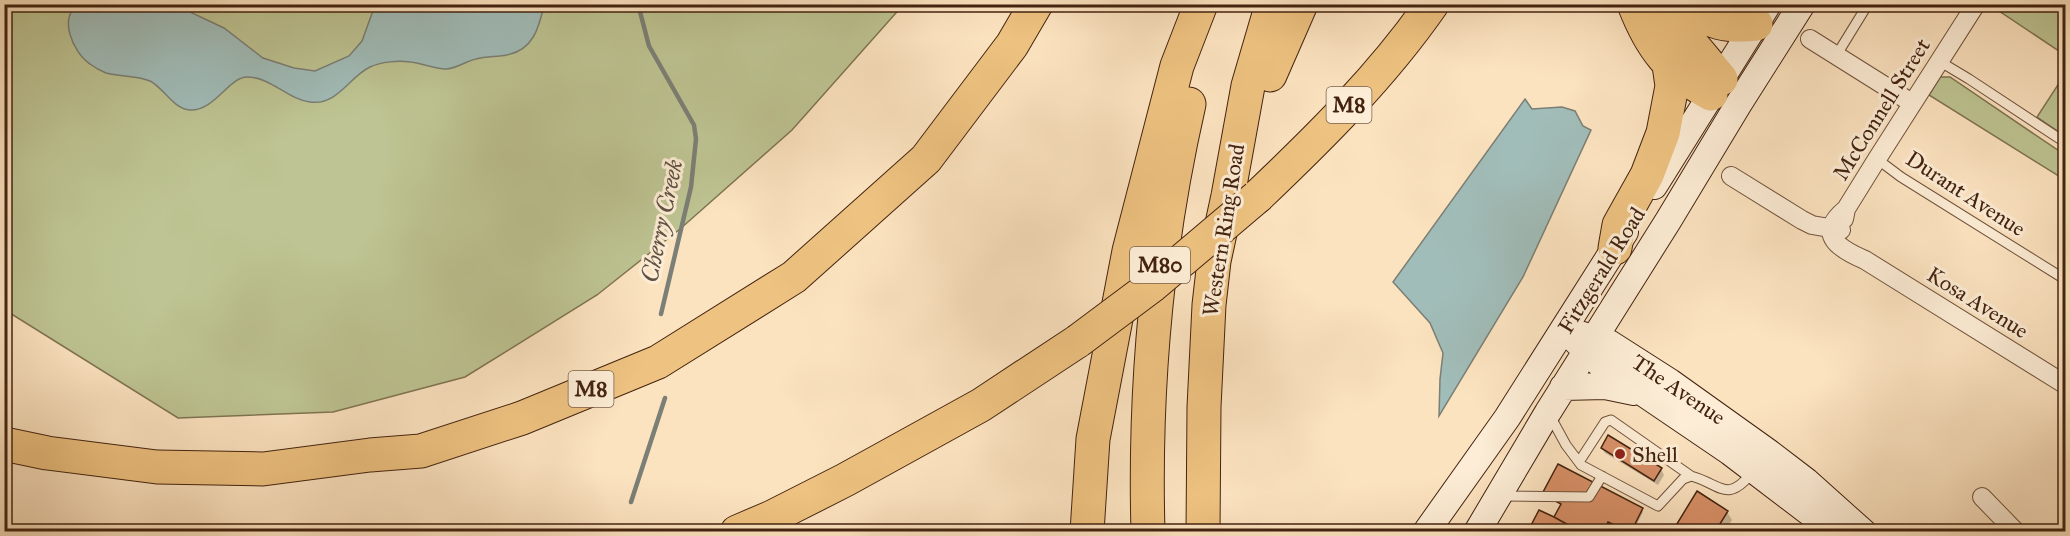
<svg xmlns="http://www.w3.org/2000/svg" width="2070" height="536" viewBox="0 0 2070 536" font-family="'IM FELL Great Primer',serif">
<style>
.green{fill:#bec493;stroke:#807452;stroke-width:1.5}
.water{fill:#a1bdb9;stroke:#7b7f75;stroke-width:1.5}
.shadow{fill:#0003}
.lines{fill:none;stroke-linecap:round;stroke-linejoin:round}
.stream{stroke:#7b7f75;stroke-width:4.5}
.building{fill:#d89068;stroke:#432310;stroke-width:1.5}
.lane-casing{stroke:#71533c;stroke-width:11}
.street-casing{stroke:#71533c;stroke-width:20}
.secondary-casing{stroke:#432310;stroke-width:28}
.highway-casing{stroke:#432310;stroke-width:35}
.lane{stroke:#fdedd6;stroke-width:9}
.street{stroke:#fdedd6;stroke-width:18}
.secondary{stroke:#fdedd6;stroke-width:26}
.highway{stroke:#eec280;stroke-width:33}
.highway-bridge-casing{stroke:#432310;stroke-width:35;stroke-linecap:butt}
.highway-bridge{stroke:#eec280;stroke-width:33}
.poi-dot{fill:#8f2418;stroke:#fdedd6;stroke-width:2}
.labels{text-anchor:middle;stroke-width:6;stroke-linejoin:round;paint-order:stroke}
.shield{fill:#fdedd6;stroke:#7b604b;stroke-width:1.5}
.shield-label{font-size:21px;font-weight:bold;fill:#432310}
.street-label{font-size:22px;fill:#432310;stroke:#fdedd6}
.poi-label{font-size:22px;fill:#432310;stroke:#fdedd6;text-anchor:start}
.water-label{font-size:24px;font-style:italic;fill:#5f5143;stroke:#fdedd6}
</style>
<rect width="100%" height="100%" fill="#fce3c0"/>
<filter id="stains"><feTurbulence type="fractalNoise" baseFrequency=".00333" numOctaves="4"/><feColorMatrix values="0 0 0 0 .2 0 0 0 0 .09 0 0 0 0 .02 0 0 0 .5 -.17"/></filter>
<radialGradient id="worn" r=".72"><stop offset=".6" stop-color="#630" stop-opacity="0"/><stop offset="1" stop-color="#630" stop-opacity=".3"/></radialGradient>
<path class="green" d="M4,5H903L792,130L680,229L597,295L465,377L333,412L178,418L5,310Z
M1990,5H2065V55Z
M2065,74V136L2037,117Z
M1940,77H1950L2065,155V180L1929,95Z"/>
<path class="water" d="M81,4L98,9L111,5H184L192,13L224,28L263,58L294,68L315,71L349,56L362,41L375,5H418L426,9L440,11L452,5H544C539,28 533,50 507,55C497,57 486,56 476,59C466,61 456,69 446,69C433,69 422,63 410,62C398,60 381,62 370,67C349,77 337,106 310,102C287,99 271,77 247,77C229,77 215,111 190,110C173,109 164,88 150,81C136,75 120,77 106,73C101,71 94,67 90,64C73,53 56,14 81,4Z
M1525,99L1532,109L1562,107L1575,111L1583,126L1591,130L1523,277L1439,416L1440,379L1443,353L1430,323L1393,282Z"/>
<path class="shadow" d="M1602,448L1661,469L1664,475L1658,485L1605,453Z
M1545,496L1642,509L1643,512L1633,532H1626L1610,523L1605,532H1531L1555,519L1562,505Z
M1727,512L1732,520L1725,532H1674Z"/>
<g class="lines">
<path class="stream" d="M638,4L649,46L694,125L696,139L691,187L661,314
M631,502L665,398"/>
</g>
<path class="building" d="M1608,435L1662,468L1654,481L1601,448Z
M1558,464L1643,508L1631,532L1608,522L1603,532H1581L1554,517L1561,504L1542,494Z
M1697,491L1728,511L1715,532H1672Z
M1539,510L1554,517L1581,532L1528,531Z"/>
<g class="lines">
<g class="lane-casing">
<path id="lane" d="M1836,56L1868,4
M1939,61L1969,79L2066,143
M1877,159L1901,177L2066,280
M1549,414L1566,445L1581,465L1658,506L1683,479L1691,476
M1579,462L1605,422L1611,420L1691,476C1721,484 1726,504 1752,473
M1502,496L1589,497L1602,476"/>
</g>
<g class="street-casing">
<path id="street" d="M1810,39L1912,103
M1731,176L1802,220L1812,225L1841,230
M1846,209C1815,234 1839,249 1865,260L2066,385
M1844,219L1846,209L1877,159L1976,4
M1982,497L2016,532"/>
</g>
<g class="secondary-casing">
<path id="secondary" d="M1654,186L1768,4
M1579,334L1609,343L1670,382L1768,452L1806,481L1863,532
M1575,340L1599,363L1730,452L1835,532
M1563,387L1605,386L1634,392
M1426,532L1507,418L1625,232
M1477,532L1548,412L1668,221L1738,105L1802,4"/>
</g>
<g class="highway-casing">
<path id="highway" d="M1634,4C1651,48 1669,71 1711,94
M1667,4L1675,24L1721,79
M1687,4C1706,24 1730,27 1756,24
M1270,75L1301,4
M1257,197C1320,137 1382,76 1432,4
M1615,248L1619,225L1647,175L1663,133L1672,86L1669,65
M4,444L47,453L157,467L263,469L370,455L421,451L522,418L658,362L794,277L926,159L1012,45L1036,4
M737,532L772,517L845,480L981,405L1078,341
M1087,532L1093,439L1129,251L1177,66L1201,4
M1148,532C1144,389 1157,244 1189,104
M1203,532L1204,407L1209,305L1214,261L1228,196L1248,86L1272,4"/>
</g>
<use href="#lane" class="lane"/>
<use href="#street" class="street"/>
<use href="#secondary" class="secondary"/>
<use href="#highway" class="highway"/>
<g class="highway-bridge-casing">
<path id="highway-bridge" d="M1078,341L1153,285L1257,197"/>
</g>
<use href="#highway-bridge" class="highway-bridge"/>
</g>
<circle class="poi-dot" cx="1620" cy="454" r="6"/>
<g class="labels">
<g class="shield">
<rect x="1326.5" y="87" width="45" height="36" rx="4.5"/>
<rect x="1130" y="247" width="60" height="36" rx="4.5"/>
<rect x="568.5" y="371" width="45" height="36" rx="4.5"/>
</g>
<g class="shield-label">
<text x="1349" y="112">M8</text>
<text x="1160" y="272">M80</text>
<text x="591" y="396">M8</text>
</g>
<g class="street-label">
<text transform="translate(1881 109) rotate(-58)" y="8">McConnell Street</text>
<text transform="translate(1966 193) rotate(33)" y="8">Durant Avenue</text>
<text transform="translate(1223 230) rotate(-81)" y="8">Western Ring Road</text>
<text transform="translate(1601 270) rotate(-58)" y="8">Fitzgerald Road</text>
<text transform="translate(1978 302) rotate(32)" y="8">Kosa Avenue</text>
<text transform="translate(1679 389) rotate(34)" y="8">The Avenue</text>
</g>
<g class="poi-label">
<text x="1632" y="462">Shell</text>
</g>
<g class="water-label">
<text transform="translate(662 221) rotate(-78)" y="8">Cherry Creek</text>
</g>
</g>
<rect width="2070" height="536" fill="none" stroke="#fce3c0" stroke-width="24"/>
<rect x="6" y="6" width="2058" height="524" fill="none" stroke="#432310" stroke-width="3"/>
<rect x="12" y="12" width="2046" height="512" fill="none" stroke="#432310" stroke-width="1.5"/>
<rect width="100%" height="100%" filter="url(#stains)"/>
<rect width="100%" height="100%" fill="url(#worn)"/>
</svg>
